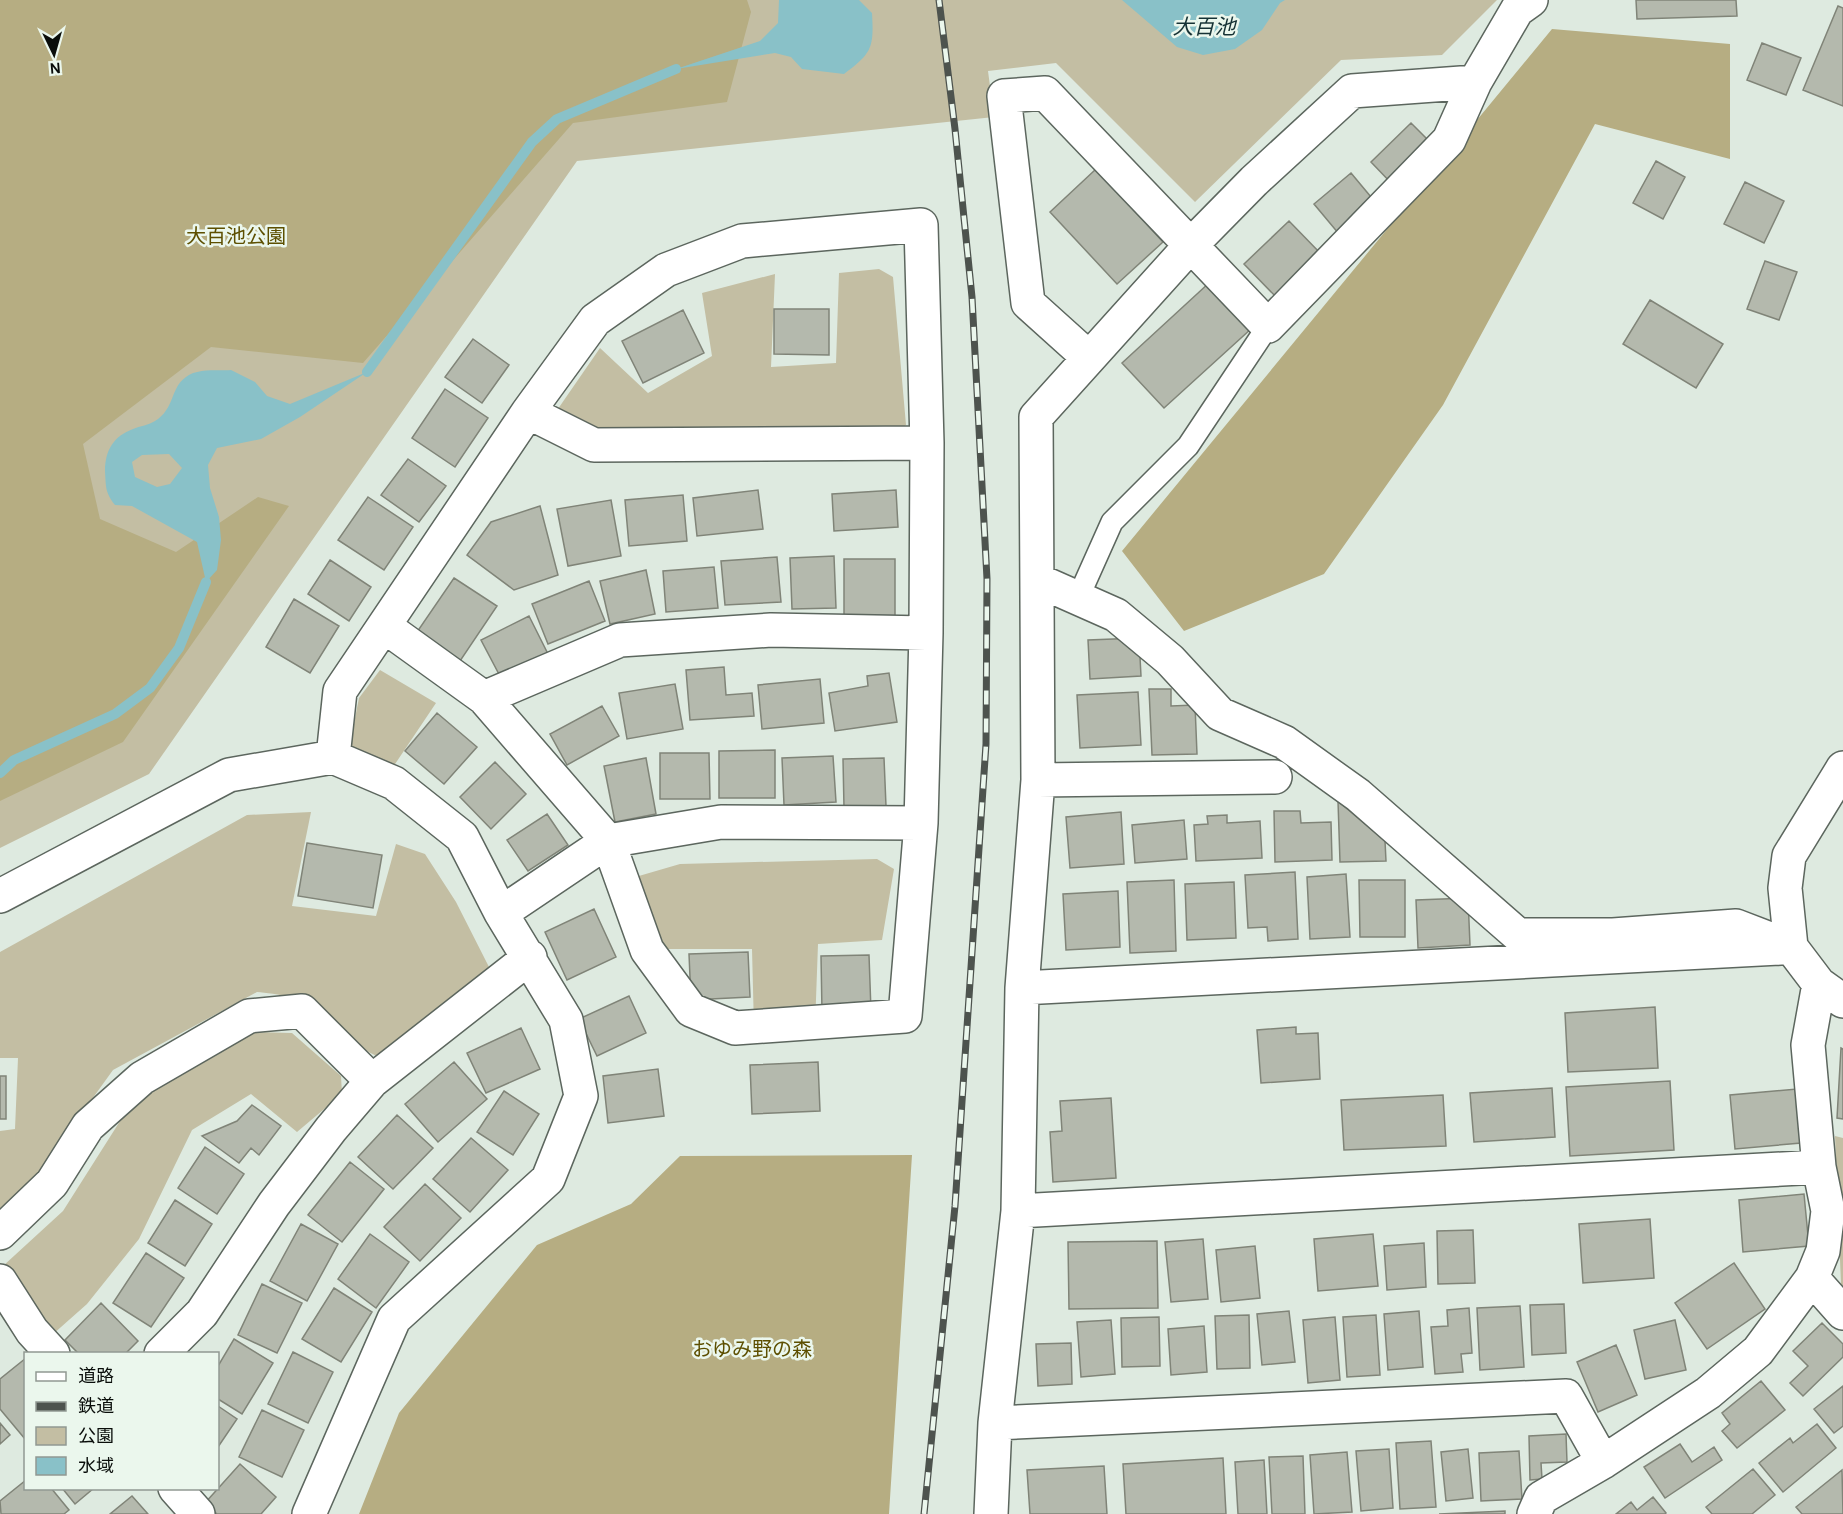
<svg xmlns="http://www.w3.org/2000/svg" width="1843" height="1514" viewBox="0 0 1843 1514" font-family="Karla,'Noto Sans JP',sans-serif">
<style>
.green{fill:#c3bea3}
.forest{fill:#b6ad82}
.water{fill:#89c1c8;fill-rule:evenodd}
.lines{fill:none;stroke-linecap:round;stroke-linejoin:round}
.stream{stroke:#89c1c8;stroke-width:10}
.building{fill:#b4b9ad;stroke:#808478;stroke-width:1.5}
.service-casing{stroke:#5c665e;stroke-width:24}
.minor-casing{stroke:#5c665e;stroke-width:36}
.service{stroke:#fff;stroke-width:21}
.minor{stroke:#fff;stroke-width:33}
.rail-casing{stroke:#4d534e;stroke-width:7}
.rail{stroke:#ebf7ed;stroke-width:4.5;stroke-dasharray:14;stroke-linecap:butt}
.labels{text-anchor:middle;stroke-width:5;stroke-linejoin:round;paint-order:stroke}
.park-label{font-size:20px;fill:#5d4f00;stroke:#ebf7ed}
.water-label{font-size:21px;font-style:italic;fill:#153235;stroke:#ebf7ed}
</style>
<rect width="100%" height="100%" fill="#deeae0"/>
<path class="green" d="M0,0H1497L1442,55L1341,60L1195,202L1056,63L988,71L994,117L577,161L149,774L0,848Z
M879,269L893,277L906,425L883,439L607,446L551,419L600,348L648,393L712,356L702,293L775,274L771,367L836,363L839,273Z
M380,670L436,703L383,782L348,753L359,698Z
M311,812L292,906L376,916L396,844L425,854L456,902L489,967L487,993L380,1057C357,1050 342,1026 324,1010C311,1000 274,993 257,992L113,1070L33,1181L0,1223V1131L15,1129L18,1058H0V952L247,815Z
M877,859L894,869L882,940L818,944L815,1027L754,1028L752,949H663L632,878L680,864Z
M249,1032L292,1033L341,1076L342,1094L297,1132L251,1094L192,1130L139,1239L87,1304L52,1335L3,1266L63,1211L122,1118L161,1084Z
M1835,1136L1843,1138V1287L1841,1284Z"/>
<path class="forest" d="M0,0H747L751,12L727,102L573,123L363,363L211,347L83,444L100,519L176,552L258,497L289,506L123,742L0,801Z
M1552,29L1730,44V159L1595,124L1443,405L1324,574L1184,631L1122,551Z
M912,1155L889,1514H359L399,1413L537,1245L631,1204L680,1156Z"/>
<path class="water" d="M779,0H859L872,13C874,48 872,53 844,74L802,69L791,57L775,53L676,69L760,41L778,23Z
M1122,0H1285L1280,3L1262,30L1235,49L1203,55L1177,47Z
M231,370L255,382L267,396L290,404L367,372L300,417L261,439L217,448L208,465L210,488L219,517L221,540L217,570L206,582L197,542L132,506L115,505C105,492 106,487 105,471C105,450 114,436 133,429C140,426 149,425 155,421C175,409 170,388 186,377C197,368 218,371 231,370ZM169,454L182,468L170,484L157,487L135,477L132,462L142,455Z"/>
<g class="lines">
<path class="stream" d="M367,372L532,142L557,119L676,69
M0,773L14,760L115,714L150,688L179,648L206,582"/>
</g>
<path class="building" d="M1636,0H1736L1737,16L1637,19Z
M1838,6L1843,8V106L1803,90Z
M1762,43L1801,58L1786,95L1747,80Z
M1411,123L1434,146L1393,185L1371,162Z
M1656,161L1685,177L1663,219L1633,203Z
M1096,169L1163,242L1117,284L1050,212Z
M1351,173L1376,203L1339,234L1314,204Z
M1745,182L1784,201L1764,243L1724,224Z
M1289,221L1322,255L1277,298L1244,264Z
M1765,261L1797,272L1779,320L1747,309Z
M1210,282L1252,328L1164,408L1122,363Z
M1650,300L1723,344L1696,388L1623,344Z
M774,309H829V355L774,354Z
M683,310L704,353L643,383L622,341Z
M473,339L509,365L482,403L445,377Z
M445,389L488,418L455,467L412,438Z
M408,459L446,486L419,522L381,495Z
M758,490L763,529L697,536L693,498Z
M896,490L898,527L834,531L832,494Z
M683,495L687,541L629,546L625,500Z
M368,497L413,527L384,570L338,540Z
M611,500L621,556L568,566L557,509Z
M540,506L558,575L514,590L467,555L491,522Z
M834,556L836,608L792,609L790,558Z
M777,557L781,602L725,605L721,561Z
M844,559H895V618L844,617Z
M330,560L371,587L349,621L308,594Z
M714,567L718,608L666,612L663,571Z
M646,570L655,614L610,624L600,581Z
M454,578L497,606L460,661L417,632Z
M589,581L605,621L548,644L532,604Z
M294,599L339,626L310,673L266,647Z
M529,616L548,654L501,678L481,640Z
M1139,638L1141,676L1090,679L1088,640Z
M724,667L726,695L752,693L754,716L690,720L686,670Z
M889,673L897,722L835,731L829,693L868,686L867,676Z
M820,679L824,723L762,729L758,685Z
M675,684L683,729L627,739L619,693Z
M1149,689H1171V706L1195,705L1197,754L1152,755Z
M1138,692L1141,745L1080,748L1077,695Z
M602,706L619,736L567,765L550,734Z
M437,713L477,747L444,784L405,751Z
M775,750V798H719V751Z
M660,753H709L710,799H660Z
M833,756L836,802L784,805L782,758Z
M646,758L656,814L615,822L604,766Z
M884,758L886,806L844,808L843,759Z
M495,762L526,794L491,829L460,797Z
M1338,801L1385,841L1386,861L1340,862Z
M1274,811H1300L1301,823L1331,822L1332,860L1275,862Z
M1121,812L1124,864L1070,868L1066,817Z
M547,814L568,845L528,871L507,840Z
M1227,815V823L1260,821L1262,858L1196,861L1194,825L1208,824L1207,816Z
M1184,820L1187,859L1135,863L1132,825Z
M307,843L382,855L373,908L298,896Z
M1295,872L1298,939L1268,941L1267,927L1248,928L1245,875Z
M1346,874L1350,937L1310,939L1307,877Z
M1174,880L1176,951L1130,953L1127,882Z
M1359,880H1405V937H1360Z
M1234,882L1236,938L1187,940L1185,884Z
M1118,891L1120,947L1066,950L1063,894Z
M1468,898L1470,945L1418,948L1416,900Z
M594,909L616,957L567,980L545,932Z
M748,952L750,997L691,1000L689,954Z
M869,955L871,1011L822,1012L821,956Z
M629,996L646,1033L597,1056L579,1019Z
M1655,1007L1658,1068L1568,1072L1565,1013Z
M1296,1027V1034L1318,1033L1320,1079L1261,1083L1257,1030Z
M521,1028L540,1069L486,1093L467,1053Z
M1841,1048L1843,1049V1119L1837,1118Z
M454,1062L487,1099L438,1142L405,1104Z
M818,1062L820,1111L752,1114L750,1065Z
M658,1069L664,1116L608,1123L603,1076Z
M0,1076H6V1119H0Z
M1670,1081L1674,1150L1570,1156L1566,1087Z
M1552,1088L1555,1137L1474,1142L1470,1093Z
M1797,1089L1801,1143L1735,1149L1730,1095Z
M504,1091L539,1114L513,1155L477,1132Z
M1443,1095L1446,1146L1344,1150L1341,1100Z
M1111,1098L1116,1178L1053,1182L1050,1132L1062,1131L1060,1101Z
M252,1105L281,1126L259,1155L251,1148L239,1163L202,1136L237,1121Z
M397,1115L433,1148L393,1189L358,1157Z
M471,1138L508,1170L470,1212L433,1179Z
M205,1147L244,1174L217,1214L178,1188Z
M350,1162L384,1189L342,1242L308,1215Z
M425,1184L461,1218L420,1261L384,1227Z
M1804,1194L1809,1246L1743,1252L1739,1200Z
M175,1200L212,1224L185,1266L148,1243Z
M1650,1219L1654,1278L1583,1283L1579,1224Z
M301,1224L338,1244L307,1301L270,1281Z
M1473,1230L1475,1283L1438,1284L1437,1231Z
M370,1234L409,1262L376,1308L338,1279Z
M1373,1234L1378,1286L1318,1291L1314,1239Z
M1203,1239L1208,1299L1171,1302L1165,1242Z
M1157,1241L1158,1308L1069,1309L1068,1242Z
M1424,1243L1426,1287L1387,1290L1384,1246Z
M1255,1246L1260,1298L1221,1302L1216,1250Z
M146,1253L184,1278L151,1327L113,1303Z
M1734,1263L1765,1309L1707,1349L1675,1303Z
M262,1284L302,1303L277,1353L238,1335Z
M334,1288L372,1312L341,1362L302,1339Z
M101,1303L138,1341L125,1354H79L65,1340Z
M1564,1304L1566,1353L1532,1355L1530,1305Z
M1520,1306L1524,1367L1480,1370L1477,1308Z
M1469,1308L1472,1353L1461,1354L1463,1372L1435,1374L1431,1327L1448,1326L1447,1310Z
M1289,1311L1295,1362L1262,1365L1257,1314Z
M1419,1311L1423,1367L1388,1370L1384,1314Z
M1249,1315L1250,1368L1217,1369L1215,1316Z
M1376,1315L1380,1375L1347,1377L1343,1317Z
M1159,1317L1160,1366L1122,1367L1121,1318Z
M1335,1317L1340,1380L1308,1383L1303,1320Z
M1111,1320L1115,1374L1081,1377L1077,1322Z
M1675,1320L1686,1370L1645,1379L1634,1330Z
M1822,1323L1843,1344V1357L1803,1396L1790,1383L1808,1366L1793,1351Z
M1204,1326L1207,1372L1171,1375L1168,1329Z
M234,1339L273,1363L242,1414L218,1399V1366Z
M1071,1343L1072,1384L1038,1386L1036,1344Z
M1616,1345L1637,1395L1598,1412L1577,1362Z
M293,1352L333,1372L308,1423L268,1404Z
M26,1358V1439H25L0,1409V1379Z
M1761,1381L1785,1410L1737,1448L1722,1431L1730,1424L1722,1413Z
M1843,1386V1426L1834,1433L1814,1409Z
M218,1406L237,1419L218,1447Z
M262,1410L304,1430L282,1477L239,1457Z
M0,1423L10,1435L0,1444Z
M1817,1424L1836,1448L1783,1492L1759,1463L1790,1438L1793,1443Z
M1566,1434L1567,1462L1541,1463L1542,1479L1530,1480L1529,1436Z
M1431,1441L1436,1507L1400,1509L1396,1443Z
M1680,1444L1692,1462L1714,1447L1722,1460L1665,1498L1644,1467Z
M1389,1449L1393,1508L1361,1511L1356,1451Z
M1468,1449L1473,1498L1446,1501L1441,1452Z
M1519,1451L1522,1499L1481,1501L1479,1453Z
M1347,1452L1352,1512L1314,1514L1310,1455Z
M1303,1456L1305,1514H1272L1269,1457Z
M1223,1458L1226,1514H1126L1123,1464Z
M1264,1460L1267,1514H1238L1235,1462Z
M240,1464L276,1497L261,1514H217L205,1503Z
M1104,1466L1107,1514H1030L1027,1470Z
M1753,1469L1775,1495L1752,1514H1712L1706,1507Z
M1842,1470L1843,1514H1802L1796,1507Z
M26,1480V1488H51L69,1510L64,1514H1L0,1501Z
M62,1488H94L75,1504Z
M132,1496L148,1514H110Z
M1653,1497L1666,1513L1665,1514H1616L1631,1502L1637,1510Z
M1505,1511V1514H1439Z"/>
<g class="lines">
<g class="service-casing">
<path id="service" d="M1078,598L1112,522L1188,446L1268,326"/>
</g>
<g class="minor-casing">
<path id="minor" d="M1089,358L1028,303L1004,96L1045,93L1268,326L1449,140L1475,82
M528,412L594,445L927,443
M1037,580L1116,615L1170,660L1220,714L1284,742L1358,795L1518,935H1613L1736,926L1791,947
M484,698L620,640L771,630L926,633
M333,757L340,691L528,412L595,320L666,270L742,241L921,225L927,443L926,633L921,823L905,1016L735,1028L691,1010L647,950L608,841L484,698L384,626
M1843,768L1789,856L1785,888L1791,947L1819,984L1843,1001
M1038,780L1275,777
M0,896L229,775L333,757L394,783L462,837L501,913L566,1020L581,1096L548,1179L394,1319L309,1514
M501,913L608,841L721,822L921,823
M1022,988L1781,948
M1018,1211L1819,1167
M0,1233L52,1183L88,1126L142,1078L249,1016L302,1011L372,1081
M1812,1278L1843,1313
M0,1281L32,1331L53,1354
M161,1354L202,1313L274,1204L331,1129L372,1081L530,957
M995,1423L1566,1396L1603,1462
M175,1488L198,1514
M991,1514L995,1423L1018,1211L1022,988L1038,780L1036,417L1191,245L1254,181L1352,91L1475,82L1517,10L1531,0
M1534,1514L1541,1498L1603,1462L1708,1393L1758,1351L1812,1278L1823,1251L1828,1211L1819,1167L1808,1045L1819,984"/>
</g>
<use href="#service" class="service"/>
<use href="#minor" class="minor"/>
<g class="rail-casing">
<path id="rail" d="M924,1514L955,1206L986,744L987,579L972,297L955,129L939,0"/>
</g>
<use href="#rail" class="rail"/>
</g>
<g class="labels">
<g class="park-label">
<text x="236" y="243">大百池公園</text>
<text x="752" y="1356">おゆみ野の森</text>
</g>
<g class="water-label">
<text x="1204" y="34">大百池</text>
</g>
</g>
<rect x="24" y="1352" width="195" height="138" fill="#ebf7ed" stroke="#919992" stroke-width="1.5"/>
<rect x="36" y="1372" width="30" height="9" fill="#ffffff" stroke="#919992" stroke-width="1.5"/>
<text x="78" y="1382" font-size="18" fill="#090d0a">道路</text>
<rect x="36" y="1402" width="30" height="9" fill="#4d534e" stroke="#919992" stroke-width="1.5"/>
<text x="78" y="1412" font-size="18" fill="#090d0a">鉄道</text>
<rect x="36" y="1427" width="30" height="18" fill="#c3bea3" stroke="#919992" stroke-width="1.5"/>
<text x="78" y="1442" font-size="18" fill="#090d0a">公園</text>
<rect x="36" y="1457" width="30" height="18" fill="#89c1c8" stroke="#919992" stroke-width="1.5"/>
<text x="78" y="1472" font-size="18" fill="#090d0a">水域</text>
<g transform="translate(54 54) rotate(175)" stroke="#ebf7ed" stroke-width="4.5" paint-order="stroke">
<path d="M0-4.5L10 22L0 15L-10 22Z" fill="#090d0a"/>
<text y="-9" font-size="16" font-weight="bold" text-anchor="middle" fill="#090d0a">N</text>
</g>
</svg>
